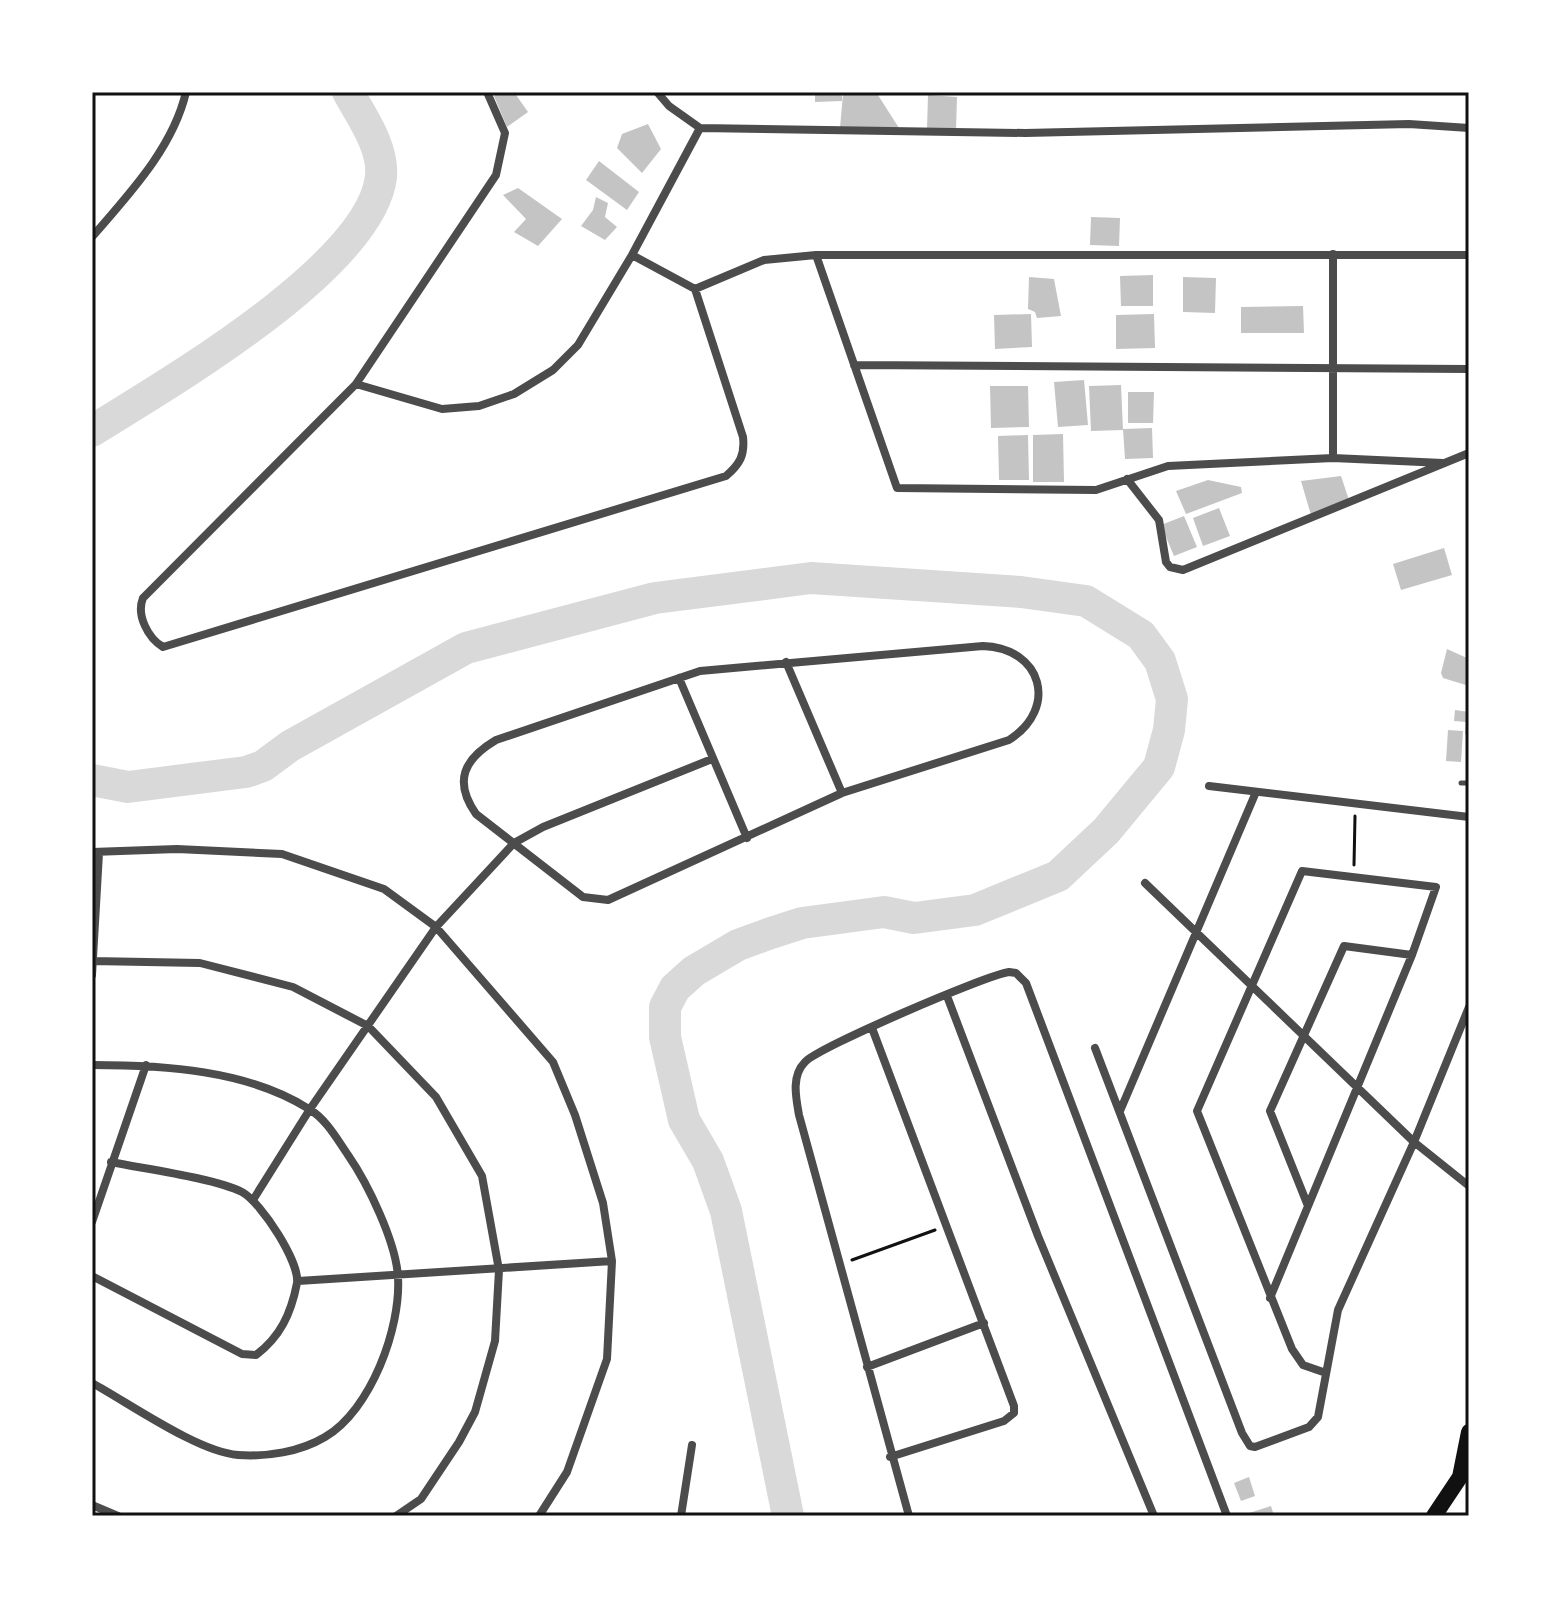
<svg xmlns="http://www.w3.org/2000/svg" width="1561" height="1608" viewBox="0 0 1561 1608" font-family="'Sofia Sans Condensed',sans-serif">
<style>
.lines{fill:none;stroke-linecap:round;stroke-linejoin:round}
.river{stroke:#d9d9d9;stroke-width:32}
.building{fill:#c4c4c4}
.path{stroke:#111;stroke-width:3}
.service{stroke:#4c4c4c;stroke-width:5}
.minor{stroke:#4c4c4c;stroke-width:8}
.primary{stroke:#111;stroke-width:16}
.neatline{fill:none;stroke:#111;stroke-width:3}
</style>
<rect width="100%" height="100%" fill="#fff"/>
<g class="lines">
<path class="river" d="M92,431C167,384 370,267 381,177C384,147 361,116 348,92
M92,780L128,787L246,772L263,766L290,746L466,648L655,598L811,578L1021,592L1086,601L1141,635L1160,661L1172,699L1169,730L1159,767L1106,831L1058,876L975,910L914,918L884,912L802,923L771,933L738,945L694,971L675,988L665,1007V1037L684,1120L708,1161L726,1211L788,1516"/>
</g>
<path class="building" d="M501,92H514L528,112L507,127L494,96Z
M815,92H842V101L815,102Z
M876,92L899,128H840L843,94Z
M928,95L957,97L956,129H927Z
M648,124L661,149L642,173L617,148L622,134Z
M599,161L639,192L627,210L586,180Z
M518,188L562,219L538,246L514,232L526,219L503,195Z
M596,197L608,203L605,217L617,227L605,240L581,226L593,210Z
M1091,217L1120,218L1119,246L1090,245Z
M1153,275V306H1121L1120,276Z
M1029,277L1054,279L1061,316L1037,318L1035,312L1028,309Z
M1183,277L1216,278L1215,313L1183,312Z
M1303,306L1304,333H1241V307Z
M1031,314L1032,347L995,349L994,315Z
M1154,314L1155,348L1116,349V315Z
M1084,380L1088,425L1058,427L1054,382Z
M1121,385L1123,430L1091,431L1089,386Z
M990,386H1028L1029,427L991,428Z
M1128,392H1154L1153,423H1128Z
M1152,428L1153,458L1125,459L1123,429Z
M1063,434L1064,482H1033V435Z
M1028,435L1029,480H999L998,436Z
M1341,476L1349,500L1311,515L1301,481Z
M1208,480L1241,487L1242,493L1186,514L1176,491Z
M1219,508L1230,536L1203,546L1193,518Z
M1184,516L1197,547L1174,556L1161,525Z
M1444,548L1452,575L1401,590L1393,564Z
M1447,649L1467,658L1469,653V686L1443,678L1441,673Z
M1455,710L1469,712V734H1465L1466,722L1454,721Z
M1448,730L1463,731L1461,762L1446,761Z
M1249,1477L1255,1496L1241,1501L1234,1483Z
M1271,1506L1274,1516H1243V1515Z"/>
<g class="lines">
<path class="path" d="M1354,865L1355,816
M852,1260L935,1230"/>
<path class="service" d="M1461,783H1469"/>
<path class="minor" d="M487,92L505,133L496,175L356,384L143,598C136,615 148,638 163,647L726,476C740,464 745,455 743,437L695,289L632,255
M657,92L669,106L700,128
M700,128L1025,133L1409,124L1469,128
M92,237C129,194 173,148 186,92
M816,255L897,488L1096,490L1168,466L1333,458L1443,463
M695,289L764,260L816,255H1469
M854,365L1469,369
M356,384L442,409L479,406L514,394L553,370L578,345L632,255L700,128
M1333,458V254
M1127,479L1159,520L1166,562L1170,567L1183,570L1469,453
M983,646C1042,648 1059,708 1009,740L842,793L608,900L583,897L476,814C453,781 464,759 496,740L700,671Z
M786,662L842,793
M679,678L747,838
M1209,786L1469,817
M92,852L177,849L282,854L384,889L436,927L553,1062L575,1115L603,1203L612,1261L607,1359L567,1472L539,1516
M1145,883L1414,1142L1469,1186
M92,961L200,963L293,987L368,1026L436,1097L482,1176L499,1270L495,1341L475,1412L459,1442L421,1499L396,1516
M92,975L99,853
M947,996L1038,1236L1154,1516
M872,1028L1014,1406V1413L1004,1421L890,1457
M1095,1048L1242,1433L1250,1446L1255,1447L1309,1427L1318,1417L1338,1310L1414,1142L1469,1007
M92,1065C163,1065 248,1070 309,1109C326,1119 337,1139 348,1155C368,1184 396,1242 398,1277C401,1328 371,1410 325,1437C300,1452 267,1457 238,1455C198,1452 129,1403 92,1383
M1120,1111L1256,792
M253,1200L310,1109L436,927L514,843L543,827L712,759
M1308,1206L1270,1111L1344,946L1412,955
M92,1222L146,1065
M92,1276L242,1354L256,1355C280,1337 291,1314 297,1283C300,1263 262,1203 242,1192C214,1178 145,1169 111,1162
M298,1281L612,1261
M1270,1298L1412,955L1436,887L1302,871L1197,1111L1292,1349L1303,1365L1326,1373
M867,1367L984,1323
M92,1505L118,1516
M681,1516L692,1445
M909,1516L799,1115C796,1098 791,1076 805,1062C819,1047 986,975 1009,972L1016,973L1026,983L1227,1516"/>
<path class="primary" d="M1434,1516L1460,1477L1469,1432"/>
</g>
<rect width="1561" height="1608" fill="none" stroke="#ffffff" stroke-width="188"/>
<rect x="94" y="94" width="1373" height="1420" class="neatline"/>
</svg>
